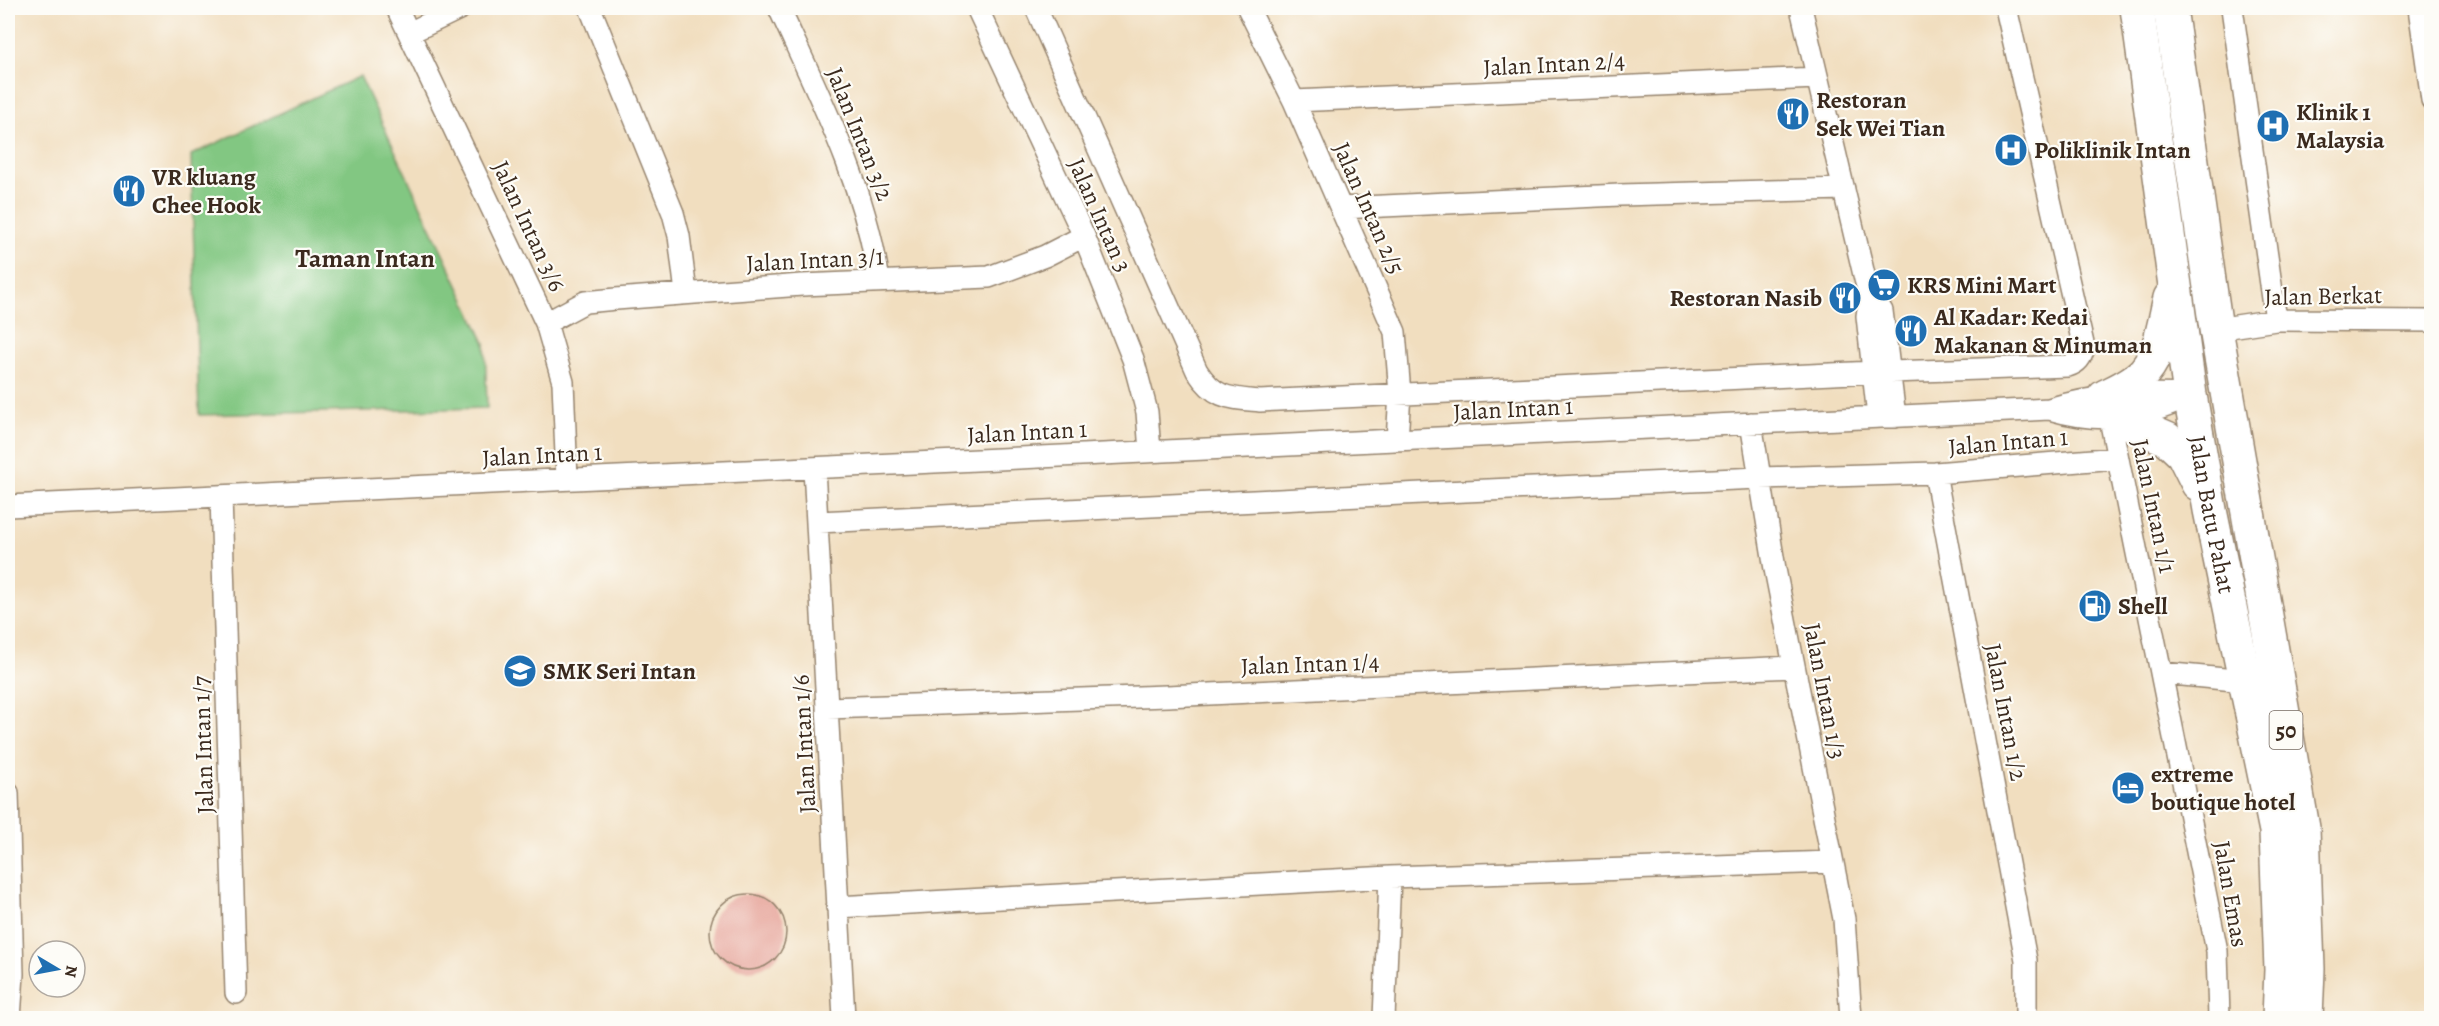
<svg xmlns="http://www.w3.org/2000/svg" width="2439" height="1026" viewBox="0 0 2439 1026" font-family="Alegreya,serif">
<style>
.green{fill:#82c782;stroke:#5e7850;stroke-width:1.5}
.building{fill:#e49b91}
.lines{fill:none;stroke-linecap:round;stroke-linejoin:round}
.street-casing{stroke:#96846e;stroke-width:24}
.highway-casing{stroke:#96846e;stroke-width:36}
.street{stroke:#fff;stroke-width:21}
.highway{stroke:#fff;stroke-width:33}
.labels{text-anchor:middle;stroke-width:4.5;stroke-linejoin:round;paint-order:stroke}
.shield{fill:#fdfcf7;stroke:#75695f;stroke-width:1.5}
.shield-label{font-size:22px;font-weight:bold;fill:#3b2a1e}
.street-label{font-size:24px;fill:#3b2a1e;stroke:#fdfcf7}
.poi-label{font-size:24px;font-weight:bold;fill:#3b2a1e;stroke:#fdfcf7;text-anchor:start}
.neighbourhood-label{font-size:26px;font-weight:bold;fill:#3b2a1e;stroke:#fdfcf7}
</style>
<rect width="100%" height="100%" fill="#fdfcf7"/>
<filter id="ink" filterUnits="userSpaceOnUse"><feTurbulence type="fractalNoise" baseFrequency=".0167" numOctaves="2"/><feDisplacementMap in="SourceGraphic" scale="12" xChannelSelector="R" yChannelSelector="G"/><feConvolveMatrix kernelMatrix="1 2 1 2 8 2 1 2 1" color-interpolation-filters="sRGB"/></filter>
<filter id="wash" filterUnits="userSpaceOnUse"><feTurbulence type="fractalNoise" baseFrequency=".008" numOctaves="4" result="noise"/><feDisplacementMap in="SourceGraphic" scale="24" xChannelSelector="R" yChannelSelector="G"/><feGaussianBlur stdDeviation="1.35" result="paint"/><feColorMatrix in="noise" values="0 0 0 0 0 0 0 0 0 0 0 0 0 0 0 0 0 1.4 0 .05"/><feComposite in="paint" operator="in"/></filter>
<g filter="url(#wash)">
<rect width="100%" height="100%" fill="#f1debf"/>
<path class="green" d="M360,76L485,343L487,408L199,415L191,155Z"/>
<g id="blocks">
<path class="building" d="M710 932a38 38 0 1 1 76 0a38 38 0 1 1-76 0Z"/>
</g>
</g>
<g filter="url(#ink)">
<use href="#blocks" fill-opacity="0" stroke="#96846e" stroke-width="1.5"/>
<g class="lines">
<g class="street-casing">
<path id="street" d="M397,8L546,323L563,382L567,479
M590,8L673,213L679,236L686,293
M779,8C819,96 866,186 879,282
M977,8L1084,236L1133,359L1147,412L1150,452
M1036,8L1197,371C1215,399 1229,398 1260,401L1874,372
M1248,8L1294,101L1395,332L1400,394L1397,440
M1801,8L1865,279L1870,296L1882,311L1895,417
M2232,8L2276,320
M2419,8L2432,100
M409,33L461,8
M1294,101L1817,78
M1341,208L1620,195L1844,189
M1870,296L1867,316L1878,417
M546,323L585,302L616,299L802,285L989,277L1045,256L1084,236
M2216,329L2276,320L2432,321
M1890,372L2068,366C2078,363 2081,358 2084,348L2006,8
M2049,409C2100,424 2140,420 2188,397
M2110,419L2217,951L2219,1018
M1751,423L1775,569L1844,919L1851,1018
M814,468L844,1018
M1935,473L2026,960V1018
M221,496L236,993
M8,506L2049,409C2095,394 2142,393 2190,395
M818,522L1443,492L1759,478L1935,473L2117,458
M2162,673L2245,681
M828,708L1167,696L1794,667
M8,793L13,974L10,1018
M837,907L1390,877L1832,862
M1384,1018L1390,877"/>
</g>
<g class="highway-casing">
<g id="highway">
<path id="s1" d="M2137,8L2190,395L2210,510L2276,831L2281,970L2279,1018"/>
<path d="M2170,8L2216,329L2303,828L2308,969L2306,1018"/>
<path d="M2104,397C2118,390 2135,383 2145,371C2161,352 2164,322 2170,298"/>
<path d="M2118,418L2167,439L2183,454L2198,484"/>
</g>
</g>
<use href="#street" class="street"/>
<use href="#highway" class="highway"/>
</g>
</g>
<defs>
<g id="restaurant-disc" transform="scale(1.725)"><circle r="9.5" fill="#1f6fb2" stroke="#fdfcf7"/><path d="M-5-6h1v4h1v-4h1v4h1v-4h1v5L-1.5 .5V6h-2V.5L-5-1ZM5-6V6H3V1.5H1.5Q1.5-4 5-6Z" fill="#fff"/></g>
<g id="hospital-disc" transform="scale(1.725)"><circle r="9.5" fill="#1f6fb2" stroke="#fdfcf7"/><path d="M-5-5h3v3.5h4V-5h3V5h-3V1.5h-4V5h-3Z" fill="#fff"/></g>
<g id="supermarket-disc" transform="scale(1.725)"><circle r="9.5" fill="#1f6fb2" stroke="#fdfcf7"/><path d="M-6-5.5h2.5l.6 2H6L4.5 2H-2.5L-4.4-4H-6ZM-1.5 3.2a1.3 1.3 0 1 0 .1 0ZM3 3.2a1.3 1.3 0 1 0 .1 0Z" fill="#fff"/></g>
<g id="fuel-disc" transform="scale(1.725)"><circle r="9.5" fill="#1f6fb2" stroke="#fdfcf7"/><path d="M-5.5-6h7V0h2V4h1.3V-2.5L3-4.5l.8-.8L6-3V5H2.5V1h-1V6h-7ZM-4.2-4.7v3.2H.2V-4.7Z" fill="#fff"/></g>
<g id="school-disc" transform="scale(1.725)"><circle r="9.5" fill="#1f6fb2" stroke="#fdfcf7"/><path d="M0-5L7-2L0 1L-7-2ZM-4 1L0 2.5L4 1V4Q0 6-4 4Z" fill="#fff"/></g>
<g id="hotel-disc" transform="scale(1.725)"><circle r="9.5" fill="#1f6fb2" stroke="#fdfcf7"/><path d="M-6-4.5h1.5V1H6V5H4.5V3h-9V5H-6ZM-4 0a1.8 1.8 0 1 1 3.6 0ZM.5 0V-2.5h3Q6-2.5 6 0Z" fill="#fff"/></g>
</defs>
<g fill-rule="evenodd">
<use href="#restaurant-disc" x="1793" y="114"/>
<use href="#hospital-disc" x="2273" y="126"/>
<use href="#hospital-disc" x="2011" y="150"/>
<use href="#restaurant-disc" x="129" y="191"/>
<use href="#supermarket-disc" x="1884" y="285"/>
<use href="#restaurant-disc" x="1845" y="298"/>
<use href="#restaurant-disc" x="1911" y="331"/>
<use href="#fuel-disc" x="2095" y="606"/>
<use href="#school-disc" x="520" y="671"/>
<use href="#hotel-disc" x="2128" y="788"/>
</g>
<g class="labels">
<rect class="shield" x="2269.5" y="711" width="33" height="38" rx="4.5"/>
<g class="shield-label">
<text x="2286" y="738">50</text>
</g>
<g class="street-label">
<text transform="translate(1554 64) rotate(-3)" y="8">Jalan Intan 2/4</text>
<text transform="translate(860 134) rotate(68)" y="8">Jalan Intan 3/2</text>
<text transform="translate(1369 208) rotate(66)" y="8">Jalan Intan 2/5</text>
<text transform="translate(1100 215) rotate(66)" y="8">Jalan Intan 3</text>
<text transform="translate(529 226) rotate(65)" y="8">Jalan Intan 3/6</text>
<text transform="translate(815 260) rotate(-3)" y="8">Jalan Intan 3/1</text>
<text transform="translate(2323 296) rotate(-1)" y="8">Jalan Berkat</text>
<text transform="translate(1513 409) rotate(-3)" y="8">Jalan Intan 1</text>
<text transform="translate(1027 432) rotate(-3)" y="8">Jalan Intan 1</text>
<text transform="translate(2008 442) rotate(-5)" y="8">Jalan Intan 1</text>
<text transform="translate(542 455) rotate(-3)" y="8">Jalan Intan 1</text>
<text transform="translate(2154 506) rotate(78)" y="8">Jalan Intan 1/1</text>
<text dy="8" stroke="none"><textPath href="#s1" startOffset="512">Jalan Batu Pahat</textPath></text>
<text transform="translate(1310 664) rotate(-2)" y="8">Jalan Intan 1/4</text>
<text transform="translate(1825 691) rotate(79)" y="8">Jalan Intan 1/3</text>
<text transform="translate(2006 712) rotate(79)" y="8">Jalan Intan 1/2</text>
<text transform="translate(804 744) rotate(-93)" y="8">Jalan Intan 1/6</text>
<text transform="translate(203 745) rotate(-92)" y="8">Jalan Intan 1/7</text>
<text transform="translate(2231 894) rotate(80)" y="8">Jalan Emas</text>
</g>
<g class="poi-label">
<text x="1816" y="108">Restoran<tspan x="1816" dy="28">Sek Wei Tian</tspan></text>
<text x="2296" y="120">Klinik 1<tspan x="2296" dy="28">Malaysia</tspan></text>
<text x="2034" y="158">Poliklinik Intan</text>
<text x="152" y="185">VR kluang<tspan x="152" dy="28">Chee Hook</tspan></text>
<text x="1907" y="293">KRS Mini Mart</text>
<text x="1822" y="306" text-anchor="end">Restoran Nasib</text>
<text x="1934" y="325">Al Kadar: Kedai<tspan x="1934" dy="28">Makanan &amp; Minuman</tspan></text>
<text x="2118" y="614">Shell</text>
<text x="543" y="679">SMK Seri Intan</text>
<text x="2151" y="782">extreme<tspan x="2151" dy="28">boutique hotel</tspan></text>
</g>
<g class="neighbourhood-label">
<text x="365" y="267">Taman Intan</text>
</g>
</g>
<rect width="2439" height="1026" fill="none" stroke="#fdfcf7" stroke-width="30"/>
<g transform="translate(57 969) rotate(100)"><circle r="28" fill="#fdfcf7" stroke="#afa8a0" stroke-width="1.5"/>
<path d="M0-4.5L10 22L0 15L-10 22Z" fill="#1f6fb2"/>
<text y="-9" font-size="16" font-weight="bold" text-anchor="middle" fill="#3b2a1e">N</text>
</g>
</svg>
